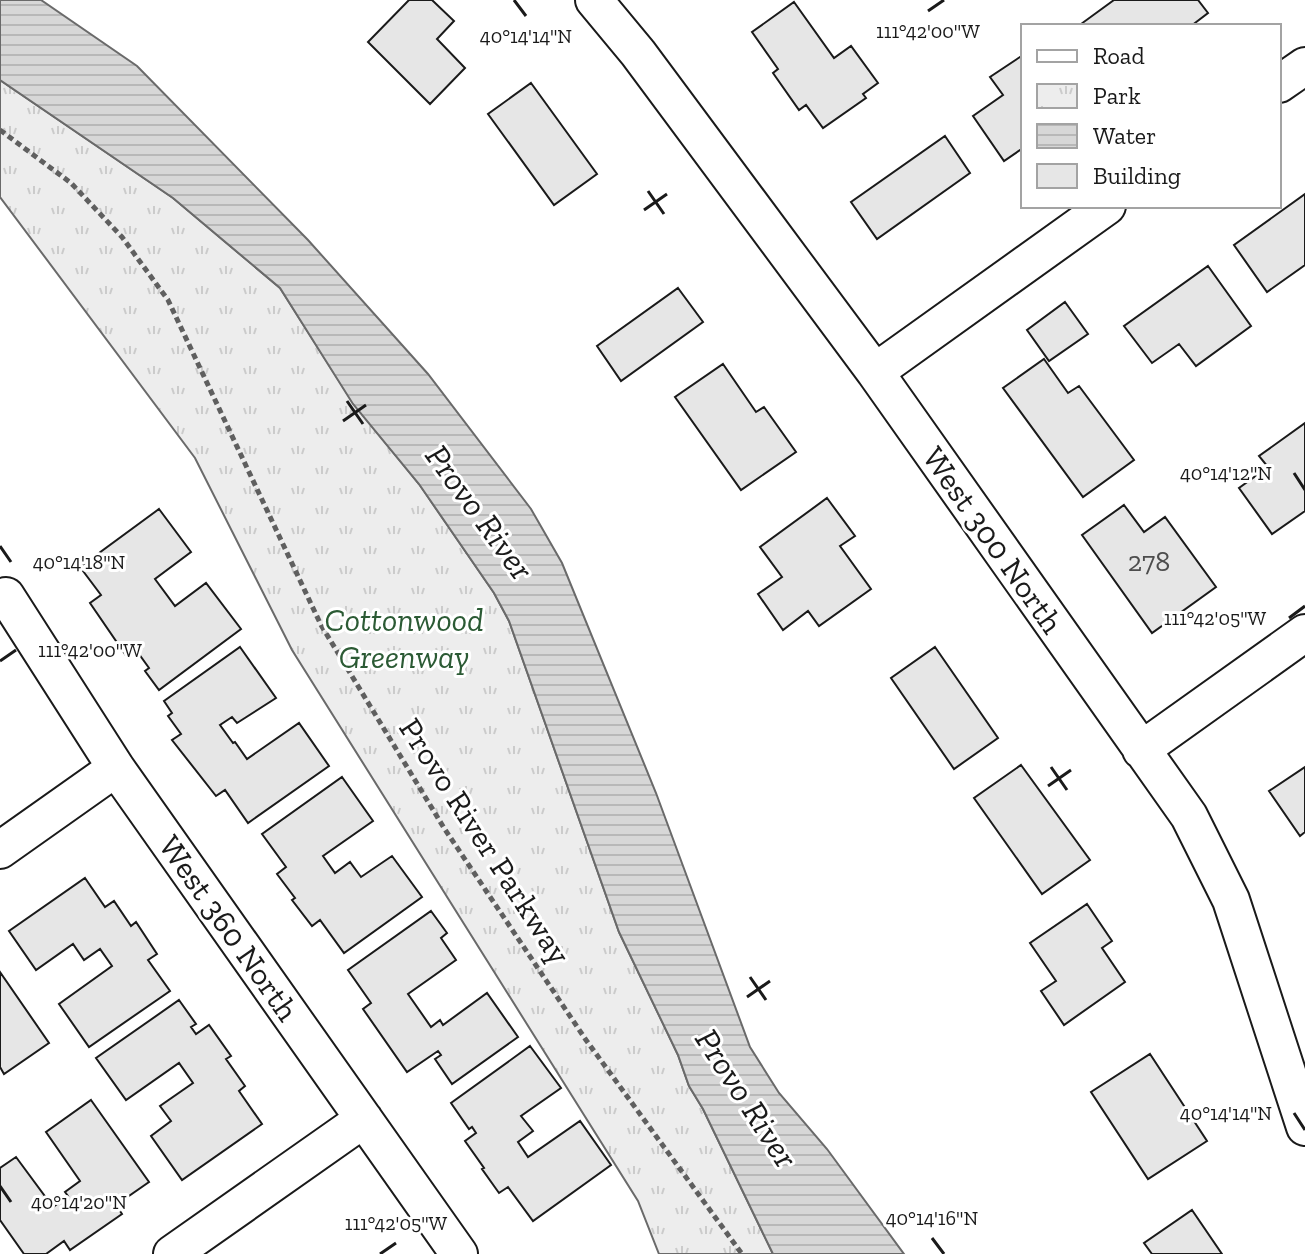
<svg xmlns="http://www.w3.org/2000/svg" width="1305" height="1254" viewBox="0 0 1305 1254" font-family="'Zilla Slab',serif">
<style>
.park{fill:url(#park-tufts);stroke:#6a6a6a;stroke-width:2}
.water{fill:url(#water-rules);stroke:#6a6a6a;stroke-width:2}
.building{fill:#e6e6e6;stroke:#1a1a1a;stroke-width:2}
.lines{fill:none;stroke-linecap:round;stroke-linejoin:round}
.street-casing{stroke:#1a1a1a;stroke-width:40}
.path{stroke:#5f5f5f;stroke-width:5;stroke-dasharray:6 4;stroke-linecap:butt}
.street{stroke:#fff;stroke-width:36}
.ticks{fill:none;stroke:#1a1a1a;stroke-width:3}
.labels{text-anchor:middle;stroke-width:6;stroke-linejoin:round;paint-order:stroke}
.number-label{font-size:28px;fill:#4d4d4d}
.street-label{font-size:32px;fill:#1a1a1a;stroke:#fff}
.park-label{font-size:32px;font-style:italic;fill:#2b5a34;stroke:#fff}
.water-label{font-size:34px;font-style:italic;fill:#1a1a1a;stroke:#fff}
.ticks-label{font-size:20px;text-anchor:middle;fill:#1a1a1a;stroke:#fff;stroke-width:6;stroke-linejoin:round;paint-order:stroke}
</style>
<defs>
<pattern id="park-tufts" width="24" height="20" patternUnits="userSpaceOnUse" patternTransform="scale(2)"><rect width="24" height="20" fill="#ededed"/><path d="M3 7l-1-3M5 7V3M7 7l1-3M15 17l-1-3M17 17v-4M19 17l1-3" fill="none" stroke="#cbcbcb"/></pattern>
<pattern id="water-rules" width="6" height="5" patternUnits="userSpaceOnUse" patternTransform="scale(2)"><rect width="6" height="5" fill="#d7d7d7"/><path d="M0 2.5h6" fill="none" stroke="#b8b8b8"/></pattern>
</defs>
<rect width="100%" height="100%" fill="#fff"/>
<path class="park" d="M0,80L173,198L280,288L353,403L419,484L494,593L509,621L619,932L678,1055L689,1086L703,1109L773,1254H659L638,1201L292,650L195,458L0,197Z"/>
<path class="water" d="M0,0H41L137,66L308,240L428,374L531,509L562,563L656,793L750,1047L779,1093L827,1149L904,1254H773L703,1109L689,1086L678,1055L619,932L509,621L494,593L419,484L353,404L280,288L173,198L0,80Z"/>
<path class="building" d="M409,0H432L454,21L437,39L465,68L430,104L368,42Z
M1114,0H1198L1208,13L1191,26H1083L1081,24Z
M794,2L834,58L851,46L878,83L863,94L866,98L823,128L806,105L799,110L773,73L778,69L752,32Z
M1023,55V148L1004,161L973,116L1003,95L990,77Z
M531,83L597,174L554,205L488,114Z
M945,136L970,173L877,239L851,202Z
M1305,194V265L1267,292L1234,245Z
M1208,266L1251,326L1196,366L1179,344L1152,363L1124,326Z
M678,288L703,322L621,381L597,346Z
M1065,302L1088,334L1049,361L1027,330Z
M1044,359L1068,393L1079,386L1134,460L1083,497L1003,388Z
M723,364L756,412L764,407L796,452L741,490L675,397Z
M1305,423V511L1272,534L1239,488L1268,467L1259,456Z
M827,498L855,536L840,546L871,589L819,626L808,611L783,630L758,594L782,577L760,547Z
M1124,505L1144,532L1165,517L1216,587L1152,633L1082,535Z
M159,509L191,552L155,579L175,606L206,583L241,629L159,690L145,671L149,668L136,650L127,657L90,603L101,595L80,567Z
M240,647L276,698L237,723L232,717L220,725L233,743L235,742L247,759L299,723L329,766L248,823L225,790L216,796L172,740L181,734L168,716L172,713L164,701Z
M935,647L998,738L954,769L891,678Z
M1021,765L1090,860L1042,894L974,798Z
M1305,767V832L1300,836L1269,791Z
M342,777L373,821L323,856L335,873L350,862L361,877L392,856L422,897L344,953L320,920L312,926L292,900L295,898L277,874L286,867L262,834Z
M85,878L105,907L114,901L131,926L136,922L157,954L148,960L170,991L89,1047L59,1004L112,966L100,949L84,960L73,944L36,970L9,931Z
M1087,904L1112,941L1102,948L1125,982L1064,1025L1041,991L1056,981L1030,943Z
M431,911L447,933L441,938L456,960L408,994L431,1027L440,1020L443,1025L487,993L518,1037L452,1084L435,1059L441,1055L438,1051L407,1072L363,1009L371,1003L348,970Z
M0,972L49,1043L4,1074L0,1067Z
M179,1000L196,1024L191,1027L196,1034L209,1025L231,1056L226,1059L245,1086L239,1091L262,1124L182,1180L151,1136L171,1121L160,1106L193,1083L179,1063L126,1100L96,1058Z
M530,1046L561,1088L521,1116L533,1131L518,1142L528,1157L580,1121L611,1165L533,1221L508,1187L499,1193L482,1169L484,1168L465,1141L476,1133L472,1127L469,1129L451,1103Z
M1150,1054L1207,1141L1148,1179L1091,1092Z
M91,1100L149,1182L116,1205L122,1214L70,1250L64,1241L46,1254H24L0,1220V1168L16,1157L53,1207L68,1196L65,1192L80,1181L46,1132Z
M1192,1210L1222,1254H1152L1144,1243Z"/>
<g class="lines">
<g class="street-casing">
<path id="street" d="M594,0L638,53L875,372L1189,816L1231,900L1305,1127
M1279,84L1305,66
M875,372L1107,206
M6,596L116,768L459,1254
M1141,750L1305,633
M0,850L116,768
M172,1254L364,1119"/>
</g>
<path class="path" d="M0,130L71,183L122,237L168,300L321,625L444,828L586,1040L742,1254"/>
<use href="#street" class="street"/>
</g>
<path class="ticks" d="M514,0L526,16M928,11L944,0M648,191L664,214M644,210L667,194M347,401L363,424M343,421L366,405M1294,473L1305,490M0,546L11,562M1289,618L1305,606M0,661L16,650M1051,767L1067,790M1048,786L1071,770M750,977L766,1000M747,997L770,981M1294,1113L1305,1130M0,1186L11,1202M932,1238L944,1254M380,1254L396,1243"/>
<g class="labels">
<g class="number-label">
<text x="1149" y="571">278</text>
</g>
<g class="street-label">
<text transform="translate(993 540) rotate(55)" y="11">West 300 North</text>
<text transform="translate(485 841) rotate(57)" y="11">Provo River Parkway</text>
<text transform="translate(229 928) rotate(55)" y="11">West 360 North</text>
</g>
<g class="park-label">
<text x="404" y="631">Cottonwood<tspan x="404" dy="37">Greenway</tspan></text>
</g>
<g class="water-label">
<text transform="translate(480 512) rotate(54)" y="12">Provo River</text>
<text transform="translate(747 1098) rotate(57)" y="12">Provo River</text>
</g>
</g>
<g class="ticks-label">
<text x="928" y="38">111°42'00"W</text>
<text x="526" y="43">40°14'14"N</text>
<text x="1226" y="480">40°14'12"N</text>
<text x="79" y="569">40°14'18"N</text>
<text x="1215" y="625">111°42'05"W</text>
<text x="90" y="657">111°42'00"W</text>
<text x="1226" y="1120">40°14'14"N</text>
<text x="79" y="1209">40°14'20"N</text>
<text x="932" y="1225">40°14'16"N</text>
<text x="396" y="1230">111°42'05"W</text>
</g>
<rect x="1021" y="24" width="260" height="184" fill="#ffffff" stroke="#a3a3a3" stroke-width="2"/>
<rect x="1037" y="50" width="40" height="12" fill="#ffffff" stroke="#a3a3a3" stroke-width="2"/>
<text x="1093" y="64" font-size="24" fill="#1a1a1a">Road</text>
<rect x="1037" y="84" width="40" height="24" fill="url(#park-tufts)" stroke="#a3a3a3" stroke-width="2"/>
<text x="1093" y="104" font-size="24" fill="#1a1a1a">Park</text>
<rect x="1037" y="124" width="40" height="24" fill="url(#water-rules)" stroke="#a3a3a3" stroke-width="2"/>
<text x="1093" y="144" font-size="24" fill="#1a1a1a">Water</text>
<rect x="1037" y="164" width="40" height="24" fill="#e6e6e6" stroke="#a3a3a3" stroke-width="2"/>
<text x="1093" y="184" font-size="24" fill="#1a1a1a">Building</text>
</svg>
